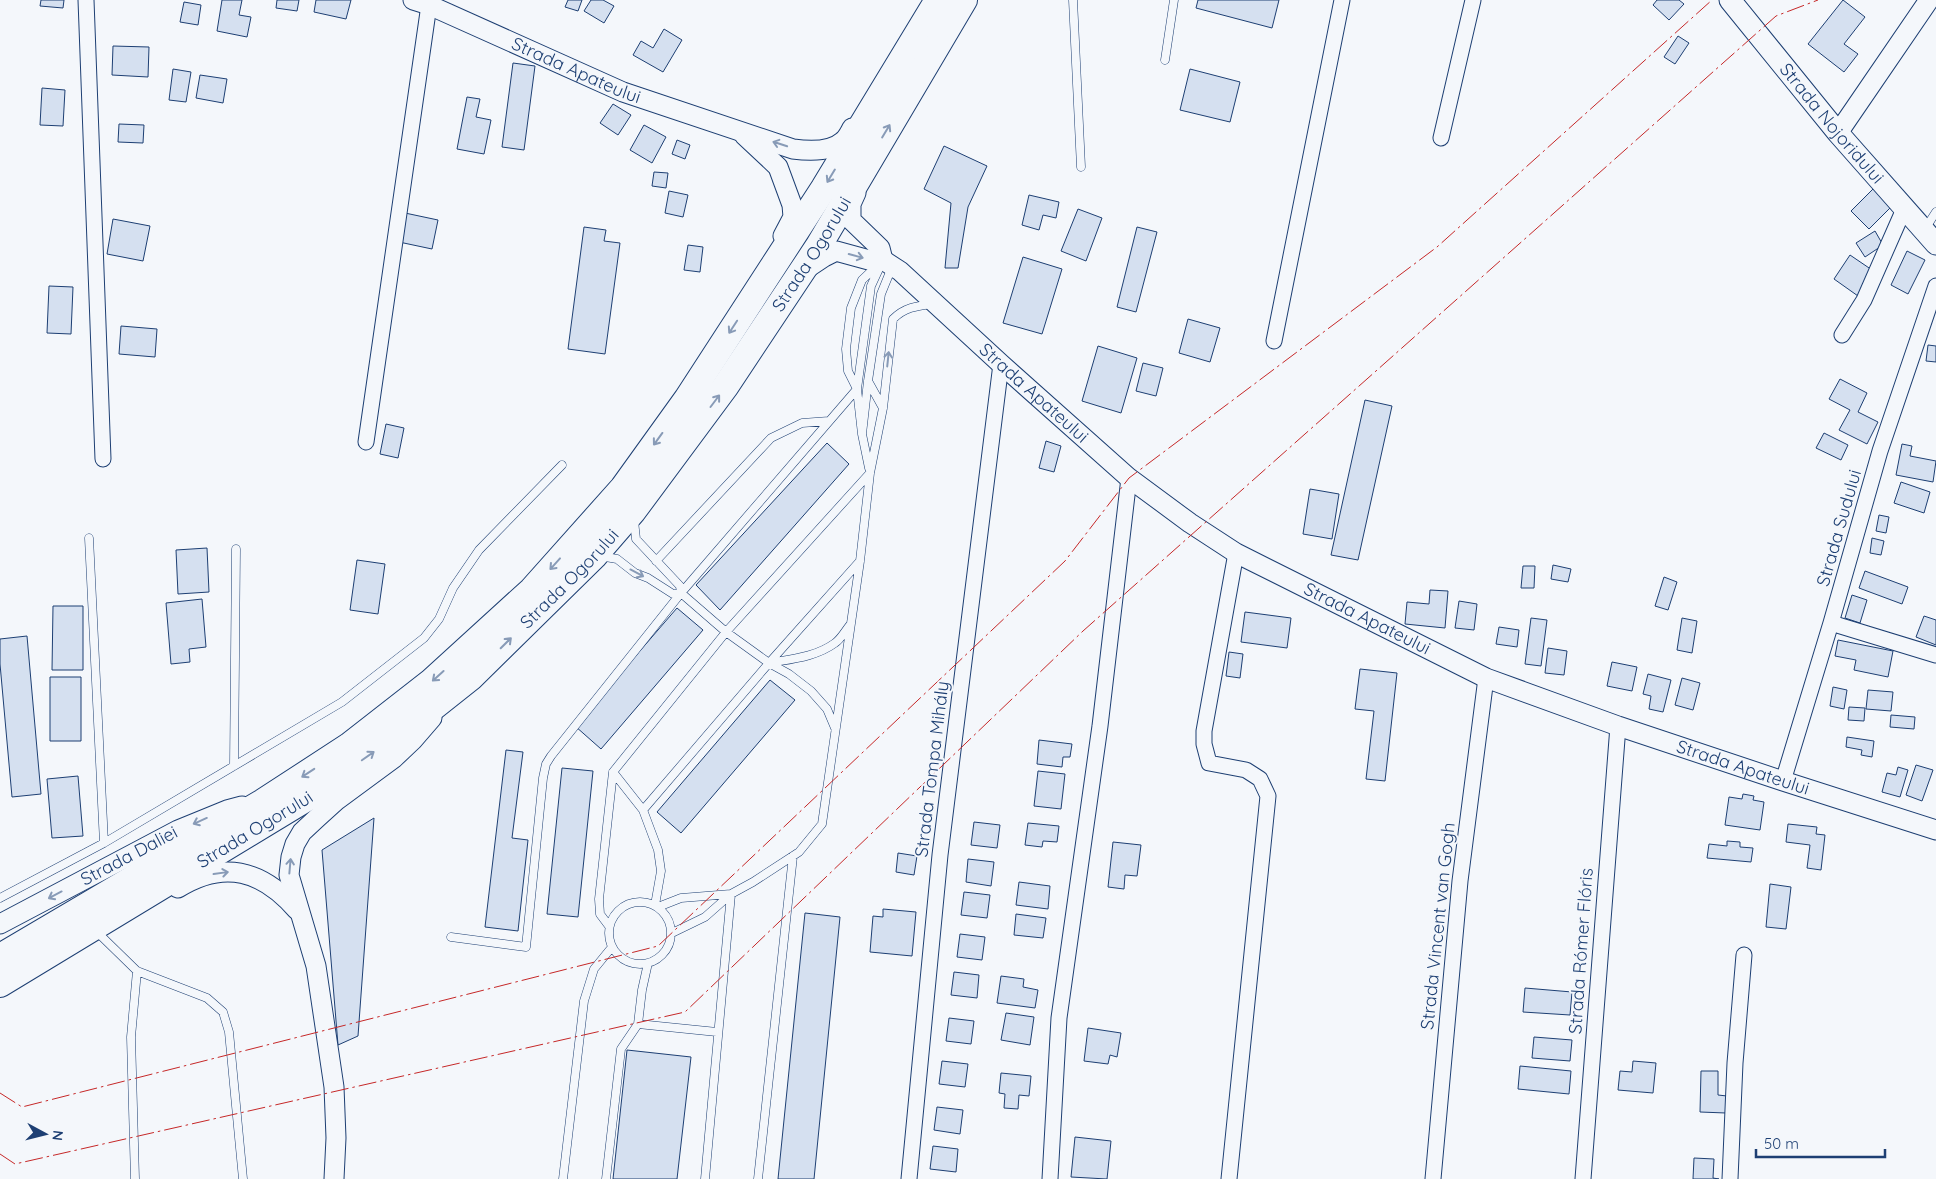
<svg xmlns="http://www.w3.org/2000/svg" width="1936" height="1179" viewBox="0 0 1936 1179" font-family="Quicksand,sans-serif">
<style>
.building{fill:#d5e0f0;stroke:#1d3f73}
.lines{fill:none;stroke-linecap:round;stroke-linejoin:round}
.service-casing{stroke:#1d3f73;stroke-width:9}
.minor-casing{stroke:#1d3f73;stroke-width:17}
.tertiary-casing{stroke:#1d3f73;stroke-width:21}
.secondary-casing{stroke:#1d3f73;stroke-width:23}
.trunk-casing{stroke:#1d3f73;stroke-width:28}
.service{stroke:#f4f7fb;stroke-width:8}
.minor{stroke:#f4f7fb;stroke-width:15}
.tertiary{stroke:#f4f7fb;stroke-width:19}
.secondary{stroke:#f4f7fb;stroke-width:21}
.trunk{stroke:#f4f7fb;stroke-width:26}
.power{stroke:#c62828;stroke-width:1;stroke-dasharray:18 4 2.5 4;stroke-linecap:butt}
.oneway{stroke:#889bb7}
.labels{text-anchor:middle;stroke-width:4;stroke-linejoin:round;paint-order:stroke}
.street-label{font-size:18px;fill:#1d3f73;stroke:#f4f7fb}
</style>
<rect width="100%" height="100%" fill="#f4f7fb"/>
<path class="building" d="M41,0H64L63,8L40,6Z
M222,0H242L239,15L251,17L247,37L217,31Z
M277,0H299L297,11L276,8Z
M316,0H351L346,19L314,12Z
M568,0H582L578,11L565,7Z
M591,0H603L614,6L604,23L584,11Z
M1198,0H1279L1272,28L1196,8Z
M1657,0H1679L1684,4L1669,20L1653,5Z
M1843,0L1865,17L1844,44L1858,54L1844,72L1808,44Z
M184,2L201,5L198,25L180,22Z
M664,29L682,40L663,72L633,55L641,41L653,48Z
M1678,36L1689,43L1675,64L1664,57Z
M113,46L149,47L148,77L112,75Z
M513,63L535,66L524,150L502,147Z
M173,69L191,72L186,102L169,100Z
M1190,69L1240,82L1230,122L1180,110Z
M200,75L227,79L223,103L196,98Z
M42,88L65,90L63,126L40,125Z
M467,97L480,99L476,117L491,120L484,154L457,149Z
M613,104L631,115L618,135L600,123Z
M119,124L144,125L143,143L118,142Z
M644,125L666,137L652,163L630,150Z
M677,140L690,145L685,159L672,154Z
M944,146L987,166L968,207L958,268H945L951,203L924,189Z
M654,172L668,173L666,188L652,186Z
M1879,183L1897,201L1869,229L1851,211Z
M669,191L688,195L683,217L665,213Z
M1029,195L1059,202L1056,218L1043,215L1039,230L1022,225Z
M1078,209L1102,218L1086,261L1061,251Z
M405,213L438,220L432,249L399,242Z
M113,219L150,226L143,261L107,254Z
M584,227L606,230L604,241L620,243L605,354L568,349Z
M1137,227L1157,232L1136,312L1117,307Z
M1875,231L1883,245L1865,257L1856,243Z
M688,245L703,247L700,272L684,270Z
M1907,251L1925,260L1908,294L1891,285Z
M1850,255L1875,272L1858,296L1834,279Z
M1023,257L1062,269L1042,334L1003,323Z
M49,286L73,287L71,334L47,333Z
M1188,319L1220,328L1210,362L1179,353Z
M121,326L157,329L155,357L119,354Z
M1928,345L1936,346V362L1926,361Z
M1098,346L1137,358L1121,413L1082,401Z
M1143,363L1163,368L1156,396L1136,391Z
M1840,379L1867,393L1858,412L1878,422L1867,444L1839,430L1850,410L1829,399Z
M1365,400L1392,406L1358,560L1331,555Z
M386,424L404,428L398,458L380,454Z
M1824,433L1848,445L1841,460L1816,448Z
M1046,441L1061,446L1054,472L1039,468Z
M827,443L849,464L720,610L696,585Z
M1902,444L1912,446L1910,456L1936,461L1933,482L1896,475Z
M1901,482L1930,492L1924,513L1894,503Z
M1310,489L1339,494L1332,539L1303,534Z
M1879,515L1889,517L1886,533L1876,531Z
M1872,538L1884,541L1881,555L1870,553Z
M207,548L209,592L178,594L176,550Z
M357,560L385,564L378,614L350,610Z
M1553,565L1571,569L1568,582L1551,579Z
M1523,566H1535L1534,588H1521Z
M1865,571L1908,587L1902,604L1859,588Z
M1664,577L1677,582L1668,610L1655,606Z
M1430,590L1448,591L1445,628L1405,624L1407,602L1429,604Z
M1852,595L1867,600L1860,623L1845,618Z
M202,599L206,647L189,649L190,662L171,664L166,603Z
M1459,601L1477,604L1474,630L1455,628Z
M53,606H83V670H52Z
M677,608L703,630L601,749L575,726Z
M1245,612L1291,618L1287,648L1241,642Z
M1924,616L1936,620V645L1916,637Z
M1531,618L1547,620L1541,666L1525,664Z
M1682,618L1697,621L1692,653L1677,650Z
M1499,627L1519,630L1517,647L1496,644Z
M27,636L41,794L12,797L0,664V639Z
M1838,640L1893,651L1888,677L1854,670L1856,660L1835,656Z
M1548,648L1567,651L1564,675L1545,673Z
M1229,652L1243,654L1240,678L1226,676Z
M1612,662L1637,667L1632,691L1607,686Z
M1360,669L1397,673L1385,781L1366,779L1374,711L1355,709Z
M1648,674L1671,680L1663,712L1649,709L1651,696L1643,694Z
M50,677H81V741H50Z
M1682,678L1700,683L1693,710L1675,705Z
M770,680L795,700L681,833L657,812Z
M1833,687L1847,690L1844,709L1830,706Z
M1868,690L1893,692L1891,711L1866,709Z
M1849,707L1865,708L1864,721L1848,720Z
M1891,715L1915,717L1914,729L1890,727Z
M1847,737L1874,741L1872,757L1861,755L1862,750L1846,747Z
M1039,740L1072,744L1070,757H1063L1062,767L1037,764Z
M506,750L523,752L512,838L528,840L518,931L485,927Z
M1916,765L1933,770L1922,801L1906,795Z
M1898,767L1908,770L1900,797L1882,792L1887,773L1896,775Z
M562,768L593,771L578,917L547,914Z
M1038,771L1065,774L1061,809L1034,806Z
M78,776L83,836L52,838L47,779Z
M1743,794L1754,796L1753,800L1764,802L1760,830L1725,825L1729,797L1742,799Z
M374,818L358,1036L338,1045L322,850Z
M974,822L1000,825L997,848L971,845Z
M1028,823L1059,826L1057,842L1043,841L1042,847L1025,845Z
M1788,824L1817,827L1816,834L1825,835L1821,870L1807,868L1810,845L1786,842Z
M1727,841L1740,842V847L1753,848L1751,862L1707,858L1709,844L1727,846Z
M1113,842L1141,845L1137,876L1125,875L1124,889L1108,887Z
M898,853L917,856L914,875L896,872Z
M968,859L994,862L991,886L966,882Z
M1019,882L1050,886L1048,909L1016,905Z
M1770,884L1791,887L1786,929L1766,927Z
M964,892L990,895L987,918L961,915Z
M883,909L916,912L912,956L870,952L873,916L883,917Z
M805,913L840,917L814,1179H778Z
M1016,914L1046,918L1043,938L1014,935Z
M960,934L985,937L982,960L957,957Z
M954,972L979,975L977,998L951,995Z
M1001,976L1024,979L1023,987L1038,990L1035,1008L997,1003Z
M1525,988L1572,992L1570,1015L1523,1012Z
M1006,1013L1034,1017L1030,1045L1001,1040Z
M949,1018L974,1021L971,1044L946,1041Z
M1088,1028L1121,1033L1117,1057L1110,1055L1108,1064L1084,1061Z
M1534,1037L1572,1040L1570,1061L1532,1058Z
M627,1050L691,1057L677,1179H613Z
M942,1061L968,1064L965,1087L939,1084Z
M1633,1061L1656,1063L1653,1093L1618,1090L1620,1071L1632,1072Z
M1520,1066L1571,1071L1569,1094L1518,1089Z
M1701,1071H1718V1095L1727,1096L1726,1113L1700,1112Z
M1001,1073L1031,1076L1029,1096L1019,1095L1018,1109L1004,1108L1005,1094L999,1093Z
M937,1107L963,1110L960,1134L934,1130Z
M1075,1137L1111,1141L1107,1179L1071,1177Z
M933,1146L958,1149L956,1172L930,1169Z
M1694,1158L1714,1159L1713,1178L1719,1179H1693Z"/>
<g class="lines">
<g class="service-casing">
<path id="service" d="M1073,0L1081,167
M1165,60L1174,0
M1925,229L1936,212
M883,260L871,286L857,389L848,371L846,349L851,308L862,280Z
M868,381L883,408
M869,468L862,434L868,381L881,294L892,267
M89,538L104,843
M600,556L617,559L635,573L648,578L673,594L681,593L680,586L636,539L634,521
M656,561L771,438L802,423L829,421
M681,593L726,632L769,663L789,674L811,691L827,709L835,728
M769,663C791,659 816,657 835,643C841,639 845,631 850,625
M234,766L236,549
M613,772L643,810L658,850L661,871L655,905
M643,810L769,663L860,561
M0,898L104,843L342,702L424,638L439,619L453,588L479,550L562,465
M609 933a31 31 0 1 1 62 0a31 31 0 1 1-62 0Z
M658,907L681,898L731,894
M609,926L600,914L599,899L613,772L726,632L870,473
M96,931L137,971L207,998L223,1012L229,1032L243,1179
M672,933L705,917L731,894L753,882L799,852L822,824L860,561L870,473L883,408L893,319C905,307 917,306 933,304
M451,937L526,947L543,778L546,764L551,756L681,593L857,389L862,434
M648,963L642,990L638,1024L717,1032
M135,1179L131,1037L137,971
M563,1179L584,1001L594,969L612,947
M606,1179L621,1049L638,1024
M705,1179L731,894
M758,1179L793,856"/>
</g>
<g class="minor-casing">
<path id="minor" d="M86,0L103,459
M1441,138L1473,0
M1842,335L1864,300L1904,209
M1274,341L1342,0
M366,442L429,5
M1831,623L1936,655
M1783,781L1831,623L1880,451L1936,286
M909,1179L940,855L1001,364
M1050,1179L1059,1018L1100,726L1129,478
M1229,1179L1268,796L1260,779L1246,770L1209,763L1204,744V731L1236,553
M1433,1179L1460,881L1486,678
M1583,1179L1618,726
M1730,1179L1735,1063L1744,955"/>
</g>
<g class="tertiary-casing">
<g id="tertiary">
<path id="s1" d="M413,0L429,5L623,92L793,149C808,151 831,152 843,141C847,138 850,132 852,128"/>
<path d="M1838,133L1929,0"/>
<path d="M744,135L778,167L792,205L793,217L783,236"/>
<path d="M856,193L851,204V220L880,248L883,260"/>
<path id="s2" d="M809,267L824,257L836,251L869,260H883L900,271L1001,364L1129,478L1190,523L1236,553L1486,678L1618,726L1783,781L1936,830"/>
<path d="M178,888C225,859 263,871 297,910"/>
<path id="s3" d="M0,924L178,830L227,810L242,806"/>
<path d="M334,1179L336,1138L334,1087L316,966L289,875L291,857L295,844L302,832L317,818L337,800L394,758L413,740L432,718"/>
</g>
</g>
<g class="secondary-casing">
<g id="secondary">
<path id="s4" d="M1730,0L1838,133L1936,244"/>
</g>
</g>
<g class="trunk-casing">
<g id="trunk">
<path d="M0,957L263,802L349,746L431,682L532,590L623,488L687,399L824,188L938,0"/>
<path id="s5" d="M0,984L307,798L403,731L471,677L594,556L633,511L725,387L818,247L964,0"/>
</g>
</g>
<use href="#service" class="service"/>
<use href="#minor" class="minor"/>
<use href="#tertiary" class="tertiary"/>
<use href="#secondary" class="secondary"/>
<use href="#trunk" class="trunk"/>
<path class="power" d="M0,1093L22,1107L658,946L1065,561L1129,478L1437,247L1712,0
M0,1154L15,1164L685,1012L1083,631L1776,16L1818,0"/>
</g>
<defs><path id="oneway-shaft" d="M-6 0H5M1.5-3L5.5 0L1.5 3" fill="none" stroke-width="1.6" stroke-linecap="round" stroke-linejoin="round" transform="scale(1.25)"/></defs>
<g class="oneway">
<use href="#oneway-shaft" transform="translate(886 131) rotate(-59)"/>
<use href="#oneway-shaft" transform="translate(780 144) rotate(-162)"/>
<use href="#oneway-shaft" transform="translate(831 176) rotate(121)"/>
<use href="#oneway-shaft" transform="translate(856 256) rotate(15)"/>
<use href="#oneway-shaft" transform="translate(733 327) rotate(123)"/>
<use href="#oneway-shaft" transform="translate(888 359) rotate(-84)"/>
<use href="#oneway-shaft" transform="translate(715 401) rotate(-53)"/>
<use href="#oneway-shaft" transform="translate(658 439) rotate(126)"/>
<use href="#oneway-shaft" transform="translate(555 564) rotate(132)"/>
<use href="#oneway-shaft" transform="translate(637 573) rotate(28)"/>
<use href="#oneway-shaft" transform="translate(506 643) rotate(-45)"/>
<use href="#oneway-shaft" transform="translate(438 676) rotate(138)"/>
<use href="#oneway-shaft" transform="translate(368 756) rotate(-35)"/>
<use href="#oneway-shaft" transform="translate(308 773) rotate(147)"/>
<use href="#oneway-shaft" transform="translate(200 821) rotate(156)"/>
<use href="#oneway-shaft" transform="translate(290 866) rotate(-85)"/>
<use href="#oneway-shaft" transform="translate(221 873) rotate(-8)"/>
<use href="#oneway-shaft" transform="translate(55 895) rotate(152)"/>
</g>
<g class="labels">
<g class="street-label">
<text dy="6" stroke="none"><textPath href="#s1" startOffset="178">Strada Apateului</textPath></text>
<text dy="6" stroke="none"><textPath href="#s4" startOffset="160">Strada Nojoridului</textPath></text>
<text dy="6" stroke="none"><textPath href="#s5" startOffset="1108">Strada Ogorului</textPath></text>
<text dy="6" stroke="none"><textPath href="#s2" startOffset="281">Strada Apateului</textPath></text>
<text transform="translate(1839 528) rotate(-74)" y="6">Strada Sudului</text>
<text dy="6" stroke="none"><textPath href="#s5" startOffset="702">Strada Ogorului</textPath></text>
<text dy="6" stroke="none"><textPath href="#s2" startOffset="686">Strada Apateului</textPath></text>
<text dy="6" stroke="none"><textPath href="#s2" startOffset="1091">Strada Apateului</textPath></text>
<text transform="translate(932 769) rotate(-83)" y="6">Strada Tompa Mihály</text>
<text dy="6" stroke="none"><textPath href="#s5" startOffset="298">Strada Ogorului</textPath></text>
<text dy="6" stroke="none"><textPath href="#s3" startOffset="146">Strada Daliei</textPath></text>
<text transform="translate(1438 926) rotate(-84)" y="6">Strada Vincent van Gogh</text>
<text transform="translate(1581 951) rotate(-86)" y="6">Strada Rómer Flóris</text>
</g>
</g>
<g transform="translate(45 1134) rotate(97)" stroke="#f4f7fb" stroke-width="4" paint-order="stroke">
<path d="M0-4L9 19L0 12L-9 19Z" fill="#1d3f73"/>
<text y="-8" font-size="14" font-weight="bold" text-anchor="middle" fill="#1d3f73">N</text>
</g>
<path d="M1756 1149v8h129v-8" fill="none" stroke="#1d3f73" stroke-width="2.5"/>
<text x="1764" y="1149" font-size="15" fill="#1d3f73" stroke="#f4f7fb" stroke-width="4" paint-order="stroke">50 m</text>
</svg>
